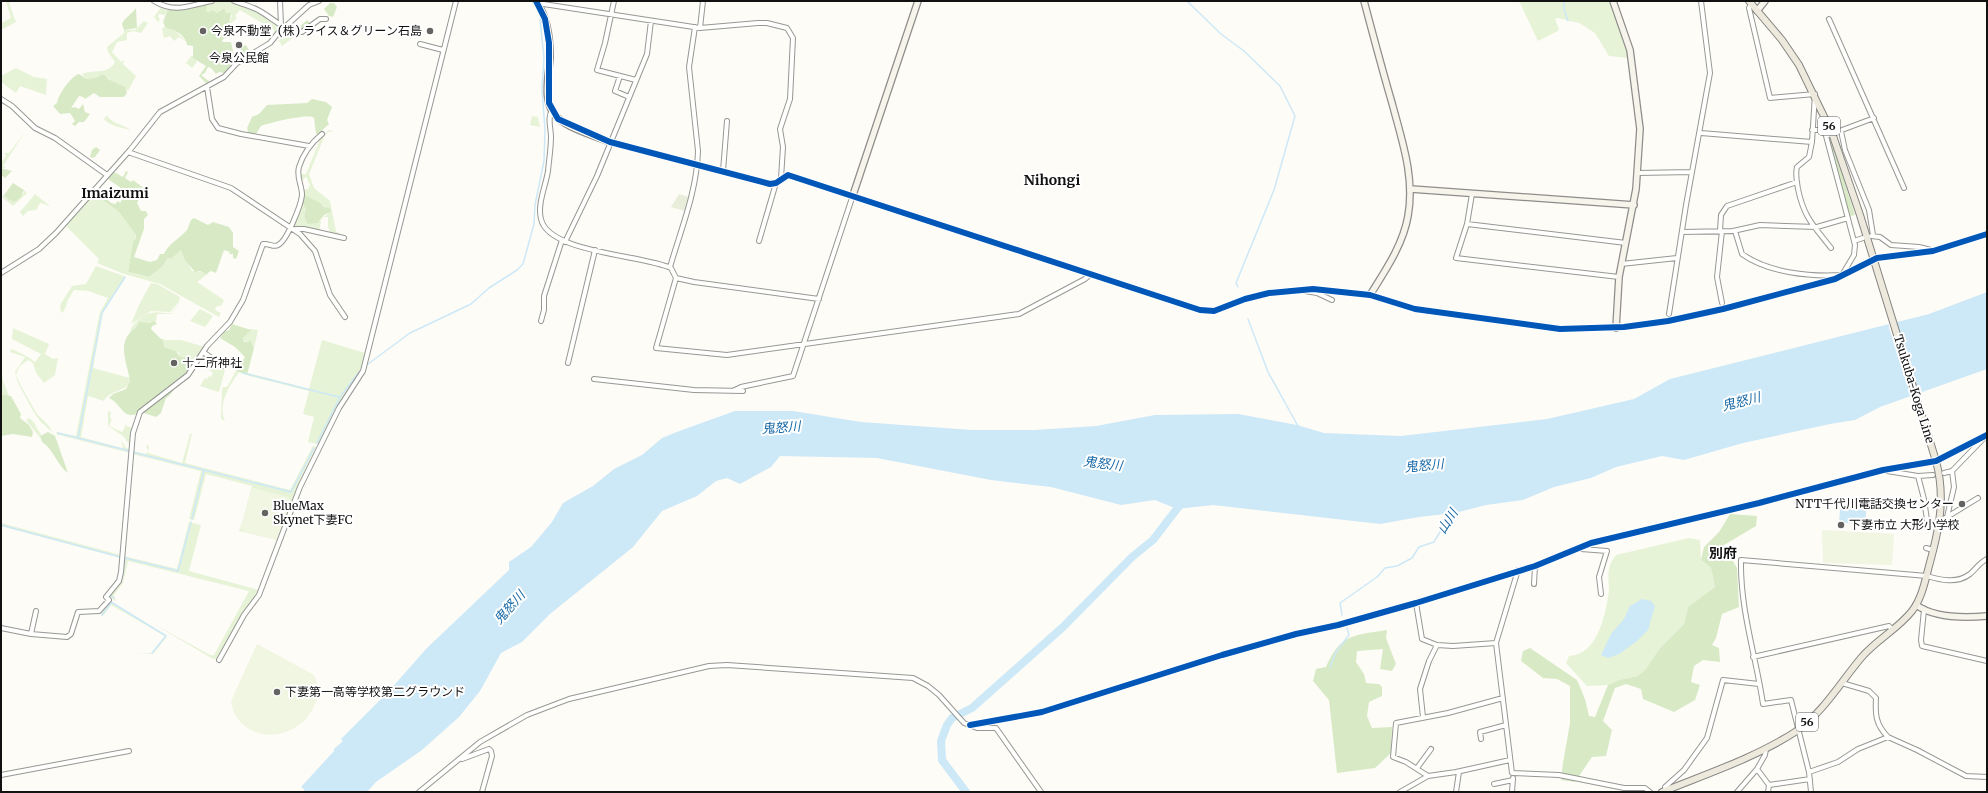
<svg xmlns="http://www.w3.org/2000/svg" width="1988" height="793" viewBox="0 0 1988 793" font-family="Merriweather,'Noto Sans JP',serif">
<style>
.green{fill:#e7f3d7;fill-rule:evenodd}
.forest{fill:#d8eac5}
.cemetery{fill:#e9eedb}
.pitch{fill:#f0f6e1}
.water{fill:#cde8f7}
.pier{fill:#fdfcf7}
.lines{fill:none;stroke-linecap:round;stroke-linejoin:round}
.stream{stroke:#cde8f7;stroke-width:1.5}
.river{stroke:#cde8f7;stroke-width:8}
.street-casing{stroke:#979795;stroke-width:6}
.secondary-casing{stroke:#8e8d8b;stroke-width:8}
.primary-casing{stroke:#858482;stroke-width:8}
.street{stroke:#fffffe;stroke-width:4}
.secondary{stroke:#f6f4eb;stroke-width:5.5}
.primary{stroke:#ede9dc;stroke-width:6}
.cycleway-casing{stroke:#fff;stroke-width:8}
.cycleway{stroke:#0057b8;stroke-width:6}
.poi-dot{fill:#646362;stroke:#fff;stroke-width:1.5}
.labels{text-anchor:middle;stroke-width:4;stroke-linejoin:round;paint-order:stroke}
.shield{fill:#fff;stroke:#585858;stroke-width:1}
.shield-label{font-size:11px;font-weight:bold;fill:#111}
.poi-label{font-size:12px;fill:#111;stroke:#fff;text-anchor:start}
.street-label{font-size:12px;fill:#111;stroke:#fff}
.water-label{font-size:13px;font-style:italic;fill:#1768a6;stroke:#fff}
.quarter-label{font-size:14px;font-weight:bold;fill:#111;stroke:#fff}
</style>
<rect width="100%" height="100%" fill="#fdfcf7"/>
<path class="green" d="M6,1H11L9,3L16,22L1,30V23L11,18Z
M220,1C244,1 262,14 281,27L274,36V30L240,10L235,16L237,18L229,25L232,15L226,13L223,8L217,13L213,10L209,12L206,11L205,4Z
M1519,1H1611L1629,58L1609,56L1595,33L1579,23L1558,18L1555,19L1559,29L1558,31L1538,41Z
M161,7L168,8L165,15L159,14L158,16L160,20L158,22L154,17Z
M144,21L148,23L141,33L133,31L127,33V40L117,42L112,52L121,62L123,60L124,61L123,64L136,76L128,91C124,87 108,80 106,76L102,74L98,77L87,79L82,74C93,69 109,75 115,62L108,52L107,47L124,33V30H135Z
M165,26L166,28C177,29 180,37 187,42L179,37L174,41L170,36L164,38L162,29Z
M288,31L298,34L282,46L279,41L285,32Z
M192,55L197,62L192,68L186,63Z
M16,68L34,77L47,79L46,95L20,86L16,93L1,82V76Z
M107,115C111,124 124,124 130,130C121,127 109,126 104,119Z
M532,116L538,117L540,127L530,125Z
M329,130L333,131L328,132L325,135L309,174L314,188L330,201L336,231L345,238L327,234L330,232L328,227V217H323L328,214L327,208L303,194L300,174H306L319,142L316,140ZM306,177L310,185L308,189L303,190L301,181Z
M25,132L3,166L6,168H1V163L6,156L4,153H9Z
M24,190L27,193L13,206L2,197L4,195L8,199L24,193Z
M35,194L50,206L40,203L36,210L28,211L23,216L20,212Z
M92,196L100,198L119,212L136,235L128,270L130,273L149,277L162,267L168,258H172L181,249L192,271L209,273L197,282L224,300L222,305L216,307L215,310L221,313L219,317L160,284L124,274L97,263L99,259L65,225Z
M301,202L306,209L304,216L307,224L321,221L319,232L294,226Z
M96,266L124,276L125,279L103,312L93,368L130,378C131,392 109,389 104,401L88,396L81,437L121,448L123,447L121,440L126,448L130,449V453L59,435L58,436L56,432L76,436L98,321L100,312L108,298L88,291L74,290L68,300L64,311L61,313L60,305L72,286L86,284Z
M151,283L157,284L180,297L179,302L170,312L151,311L131,324L139,305Z
M183,300L171,314H157L156,322L138,324L130,333C131,325 143,314 151,313C157,311 164,314 171,313Z
M200,309L213,316L205,327L190,321Z
M13,328L49,344L45,354L53,359L58,358L55,375L44,383L36,373L33,363L28,360L19,367L16,375L21,386L37,414L49,426L62,452L53,433L40,421L33,411L18,383L15,372L25,357L10,352L11,349C20,352 27,356 35,362L41,354L12,339Z
M250,329L258,330L254,348L251,341H243L244,336Z
M161,338L165,340H181L205,347L195,363L183,357H180L178,352L164,347Z
M322,340L365,353L359,375L318,444L308,442L314,417L303,414L309,391L249,376L241,373L247,375L248,373L309,389Z
M212,361L225,370L219,392L200,386L205,378L207,379L209,376L211,377L213,373L209,370Z
M1,369L3,381L9,396H1Z
M236,371L239,372C230,385 217,404 225,421L221,419L222,390L223,387H227Z
M108,411L111,412L110,418L112,419L109,426L122,432L125,427L124,425L132,428L129,444L123,436L108,426Z
M29,418C36,422 36,429 41,434L40,438L26,420Z
M192,433L185,463L290,490L313,446L316,447L294,494L278,540L239,531L254,488L251,489L252,486L206,474L194,520L189,519L201,471L132,454L133,451L146,454L148,451L146,445L149,446L148,453L182,463L190,434Z
M189,522L201,525L189,571L259,590L216,659H213L152,623L210,655H214L249,591L128,561L123,583L114,595L116,601L108,596L117,586L124,556L177,569Z
M1,523L121,555V558L1,526Z
M1689,538L1700,540L1701,560L1711,568L1715,587L1688,607L1684,624L1660,648L1645,670L1638,676L1619,680L1608,685L1587,686L1566,663L1569,656C1598,655 1606,613 1609,590C1609,583 1607,573 1610,565C1611,562 1614,558 1616,555Z
M110,601L166,635V638L153,654L138,653H152L165,636L111,605L103,616L100,614Z"/>
<path class="forest" d="M195,1H203L207,5L206,11L209,12L213,10L217,13L224,8L226,13H231L229,25L233,34L232,36L223,39L222,42H231L234,55L240,51L242,46L246,45L250,52L249,56L236,62L233,58L229,60L231,67L224,73L219,72L216,74L211,68L208,67L205,73L201,75L210,82L207,84L199,76L206,66L193,58V46L187,45C186,36 175,29 166,28L163,22L169,6C177,1 186,9 195,1Z
M330,3H334L337,7L333,17L329,16L324,9Z
M136,8L137,28L124,30L122,24C125,17 131,15 136,8Z
M307,20L310,23L301,31L292,28V26L298,28Z
M79,74L87,79L98,77L102,74L106,76L108,79L125,87L127,93L124,97H100L94,93L85,99L83,97L79,96L71,108L75,107L79,109L83,104L85,112L90,114L84,122H79L75,126L72,124L75,121L70,113L60,114L53,106L57,103C58,95 71,76 79,74Z
M312,99L326,102L332,107L327,120L329,124L318,134H316L314,118C308,113 270,123 261,126L256,134L249,135L247,128L252,117L259,114L267,105L307,103Z
M1829,140H1831L1855,215L1850,216Z
M96,147L100,150L95,157L92,158L90,157L92,150Z
M1,168L12,171L5,178L1,175Z
M114,170V172L123,177L126,171L128,172L125,178L131,182L133,180L145,189L144,197H140L137,203L141,211H146L148,215L144,219V229L134,257L150,262L157,260L160,254H164C168,244 179,239 186,231C190,227 188,221 194,218L208,225L213,222L229,227L233,233V247L239,251L236,259L233,258V254H229L230,252L224,250L216,273L211,271L206,274L200,271L195,272L185,260L181,250L172,258H168L162,267L149,277L128,272L133,242L136,238V235L119,212L100,198L95,199L91,195L97,190L111,203L115,204L118,201L120,203L125,195L127,196L128,193L108,179Z
M13,183L24,190L20,198L14,202L8,199L4,195Z
M303,194L320,203L324,207L330,208L331,212L324,215L318,223L307,224L304,216L306,209L301,202Z
M154,321L157,324L152,326L151,329L163,341L164,347L176,351L180,357L191,358L194,363L185,375L188,379L179,383L169,396L166,398L161,413L156,417L141,412C123,422 123,405 109,398L113,394L126,389L130,381C128,366 118,347 129,334C132,330 137,327 139,322L150,323Z
M232,324L251,330L243,338L244,342L251,341L254,348L247,375L236,371L245,357L235,347L220,338L224,332L229,330Z
M4,395L11,396L21,414L20,418L29,425L33,432L32,437L13,434L1,436V396Z
M48,432L55,436L68,473C57,465 54,450 42,442L40,436Z
M1730,514L1757,516L1756,526L1724,545L1737,568L1739,607L1722,614L1716,638L1712,645L1719,648L1720,662L1703,660L1694,666L1691,682L1700,685L1695,700L1674,712L1643,699L1641,689L1626,684L1615,688L1603,721L1612,730L1606,756L1592,757L1575,782L1561,780L1563,763L1570,723V686L1557,679L1543,678L1521,661L1523,651L1530,648L1577,680L1585,699L1589,716L1595,717L1608,685L1619,680L1638,676L1645,670L1660,648L1684,624L1688,607L1715,587L1711,568L1701,560L1704,547L1719,532Z
M1387,630L1386,638L1396,664L1392,671L1380,669L1383,649L1357,651L1356,662L1364,674L1366,683L1379,684L1382,687V696L1369,702L1367,716L1372,728L1392,727L1391,753L1375,768L1337,773L1329,700L1313,681L1316,669L1326,667C1340,634 1354,635 1387,630Z"/>
<path class="cemetery" d="M679,194L689,197L685,211L671,207Z"/>
<path class="pitch" d="M253,488L288,497L291,500C291,505 280,536 277,540L247,533L240,529L251,489Z
M1822,530L1894,534L1892,565L1823,563Z
M257,644L314,675C315,679 319,685 319,689C319,694 317,700 315,704C302,737 256,747 236,716C233,712 232,706 231,701Z"/>
<path class="water" d="M1987,292V369L1880,407L1855,420L1830,424L1743,443L1684,460L1662,456L1616,467L1591,478L1554,487L1523,500L1486,505L1455,513L1419,517L1380,524L1213,505L1177,509L1155,500L1121,505L1051,487L991,480L877,458L780,456L771,467L740,484L727,478L716,481L697,496L662,511L633,547L550,614L522,642L501,653L480,691L459,717L422,750L376,782L367,792H300L304,791V789L301,787L334,751V749L343,741L341,739L388,692L427,648L509,570V562L531,547L552,522L563,503L593,486L614,469L642,455L662,438L682,430L735,411H793L861,422L972,430H1034L1096,426L1155,415L1238,414L1297,425L1324,433L1401,436L1547,419L1634,399L1670,379L1929,314Z
M1841,499L1867,502L1865,525L1839,522Z
M1642,599L1651,601L1655,606L1648,630L1637,641L1619,654L1608,658L1601,655L1611,634L1624,619L1630,606Z"/>
<path class="pier" d="M1896,320L1920,396L1912,398L1889,328V322Z"/>
<g class="lines">
<path class="stream" d="M1187,1L1221,34L1244,51L1280,86L1295,116L1274,190L1236,283L1238,287
M1564,1V9L1568,21
M125,277L102,313L78,438L130,451
M1248,319L1268,372L1298,426
M368,364L410,333L471,304L489,288L517,270L523,264L534,224L535,205L544,161L545,130L542,89L544,58L540,19
M243,373L339,397
M58,433L78,438
M317,443L340,397L359,372
M132,452L204,470
M192,519L204,470L291,492L314,448
M1,525L120,557
M114,598L110,595L122,579L125,558L178,571L191,522
M111,602L166,636L152,653
M102,615L111,603
M1342,615L1340,603L1377,577L1385,568L1397,566L1412,558L1419,547L1434,542L1452,512
M1330,667L1336,652L1349,635L1347,628"/>
<path class="river" d="M966,792L942,760L941,741L947,725L952,718L972,708L1063,627L1132,557L1153,540L1183,501"/>
<g class="street-casing">
<path id="street" d="M154,1C176,14 189,5 212,1
M234,1C242,4 251,6 258,10C273,18 284,31 302,32L320,19H326
M280,1L281,25
M614,1L605,43L597,70L636,80
M537,3L700,28L758,23H767L787,28L793,38L790,99L780,129L783,147L781,178
M1829,19L1904,188
M286,26L309,5L319,1
M700,28L703,1
M420,44L443,50
M620,76L615,91L629,97
M207,87L212,119L218,128L241,134L309,146
M1,99L12,106L35,128L55,138L107,175
M552,110C547,118 551,128 551,137C551,148 549,160 548,171C546,185 537,204 541,219C548,253 644,255 671,268L676,278L656,348L727,355L1019,314L1085,279L1091,274
M1812,130H1823L1826,136
M1841,131L1845,150L1869,210L1873,235
M1701,133L1812,142L1815,94L1770,98L1749,8L1751,4
M610,142L770,184L776,183L788,175L1200,310L1214,311L1245,299L1269,293L1313,289L1370,295L1415,309L1560,329L1624,327L1668,321L1723,309L1835,279L1877,258L1933,251L1987,234
M1812,142L1809,157L1797,167C1795,174 1797,182 1798,189C1804,218 1814,226 1831,248
M128,152L231,188L300,234L315,251L330,295L345,317
M723,171L727,121
M1638,173L1692,172
M1472,194L1467,224L1456,258L1619,277
M1467,224L1626,243
M295,229H304L344,238
M1720,231L1721,215L1727,206L1797,182
M1722,231L1717,277L1722,303
M1735,231L1742,254C1769,273 1810,277 1842,275
M1682,232L1733,231L1760,225L1817,227L1848,218
M1871,236L1880,237L1891,245L1919,247L1931,250
M759,241L776,183
M1854,241L1863,238
M565,242L597,176L647,54L651,21
M1621,264L1677,258
M670,267C681,229 697,191 698,151L689,67L695,27
M1,273L39,249L56,233L130,150L160,112L224,77L237,63L270,43L283,27
M1842,275L1854,255L1855,245L1826,136L1874,118
M676,278L694,282L819,299
M1305,291L1317,293L1332,300
M1669,314L1686,205L1710,73L1701,1
M541,321L544,310V296L562,240
M203,352L223,366
M568,363L595,250
M594,379L694,390L743,391
M733,391L741,387L793,376L853,195
M1887,471L1918,476L1933,475
M1944,473L1952,471L1985,437
M1918,476L1924,499L1927,520L1929,523H1935L1947,517L1954,487L1952,471
M1947,517L1978,498
M1926,548L1933,550
M1581,549L1607,551L1599,577L1601,594
M1518,570L1496,643L1512,773L1559,775L1624,788H1645L1650,792
M1534,584L1535,566
M1416,603L1422,639L1437,645L1429,661L1420,689L1423,717
M1924,610L1921,640L1922,646L1987,661
M1,628L31,634L67,637L71,634L78,612L99,611L109,600L106,597L119,581L121,572L133,433L140,412L188,375L207,346L230,322L243,300L263,244C269,243 274,248 278,245C287,241 301,205 302,195C302,185 296,177 299,167C303,154 311,143 322,134
M31,634L36,611
M1437,645L1453,646L1496,643
M1753,657L1889,626L1892,629
M219,660L244,615L259,595L300,487L339,408L363,371L456,1
M1842,683L1869,691L1876,698C1875,715 1876,725 1888,737
M1503,698L1448,713L1396,723L1393,757L1406,762L1428,776L1456,772L1510,760
M970,725L1042,712L1222,655L1296,634L1338,625L1416,603L1535,566L1591,543L1759,503L1883,470L1936,461L1987,435
M1481,739L1480,732L1506,725
M1766,749L1765,755L1757,769L1769,785L1768,792
M462,759L489,749L491,751L492,756L482,792
M1417,768L1431,749
M1809,772L1838,762L1858,749L1888,737L1917,750L1966,776L1987,777
M1,775L129,751
M1494,784L1513,780
M1769,785L1810,779
M1666,791L1665,787L1684,770L1707,738L1723,680L1759,684
M419,792L480,742L527,715L569,699L709,666L727,665L913,678L928,686L939,695L964,723L977,728H996L1041,792
M1400,792L1428,776
M1456,792L1459,772
M1512,792L1513,778
M1737,792L1757,769
M1811,792L1809,772L1791,700L1763,704C1756,656 1740,610 1741,560L1927,576C1940,580 1957,584 1970,574C1976,569 1979,563 1987,559"/>
</g>
<g class="secondary-casing">
<path id="secondary" d="M536,1C547,16 550,38 550,57C549,76 541,104 558,118C570,129 595,136 610,142
M1364,1C1373,35 1382,69 1392,103C1402,141 1415,177 1408,216C1403,245 1385,271 1370,295
M1613,1L1630,50L1640,129L1636,189L1619,277L1616,328
M1757,11L1765,1
M1411,189L1634,205
M853,195L918,1
M1916,605C1935,618 1965,618 1987,616"/>
</g>
<g class="primary-casing">
<path id="primary" d="M1662,792C1706,774 1755,758 1795,732C1823,713 1840,683 1861,658C1876,640 1898,629 1912,611C1922,598 1925,581 1929,566C1939,530 1946,498 1936,461L1860,215L1832,133L1799,65L1782,40L1749,1"/>
</g>
<use href="#street" class="street"/>
<use href="#secondary" class="secondary"/>
<use href="#primary" class="primary"/>
<g class="cycleway-casing">
<path id="cycleway" d="M536,1L545,19L549,43V103L558,119L610,142L770,184L776,183L788,175L1200,310L1214,311L1245,299L1269,293L1313,289L1370,295L1415,309L1560,329L1624,327L1668,321L1723,309L1835,279L1877,258L1933,251L1987,234
M970,725L1042,712L1222,655L1296,634L1338,625L1416,603L1535,566L1591,543L1759,503L1883,470L1936,461L1987,435"/>
</g>
<use href="#cycleway" class="cycleway"/>
</g>
<g class="poi-dot">
<circle cx="203" cy="31" r="4"/>
<circle cx="430" cy="31" r="4"/>
<circle cx="239" cy="45" r="4"/>
<circle cx="174" cy="363" r="4"/>
<circle cx="1962" cy="504" r="4"/>
<circle cx="265" cy="513" r="4"/>
<circle cx="1841" cy="525" r="4"/>
<circle cx="277" cy="692" r="4"/>
</g>
<g class="labels">
<g class="shield">
<rect x="1818" y="117" width="22" height="18" rx="3"/>
<rect x="1796" y="713" width="22" height="18" rx="3"/>
</g>
<g class="shield-label">
<text x="1829" y="130">56</text>
<text x="1807" y="726">56</text>
</g>
<g class="poi-label">
<text x="211" y="35">今泉不動堂</text>
<text x="422" y="35" text-anchor="end">(株) ライス＆グリーン石島</text>
<text x="239" y="62" text-anchor="middle">今泉公民館</text>
<text x="182" y="367">十二所神社</text>
<text x="1954" y="508" text-anchor="end">NTT千代川電話交換センター</text>
<text x="273" y="510">BlueMax<tspan x="273" dy="14">Skynet下妻FC</tspan></text>
<text x="1849" y="529">下妻市立 大形小学校</text>
<text x="285" y="696">下妻第一高等学校第二グラウンド</text>
</g>
<g class="street-label">
<text transform="translate(1914 389) rotate(73)" y="4">Tsukuba-Koga Line</text>
</g>
<g class="water-label">
<text transform="translate(1741 401) rotate(-14)" y="5">鬼怒川</text>
<text transform="translate(781 427) rotate(-4)" y="5">鬼怒川</text>
<text transform="translate(1103 463) rotate(7)" y="5">鬼怒川</text>
<text transform="translate(1424 465) rotate(-5)" y="5">鬼怒川</text>
<text transform="translate(1447 521) rotate(-58)" y="5">山川</text>
<text transform="translate(509 607) rotate(-48)" y="5">鬼怒川</text>
</g>
<g class="quarter-label">
<text x="1052" y="185">Nihongi</text>
<text x="115" y="198">Imaizumi</text>
<text x="1723" y="558">別府</text>
</g>
</g>
<rect width="1988" height="793" fill="none" stroke="#111111" stroke-width="4"/>
</svg>
